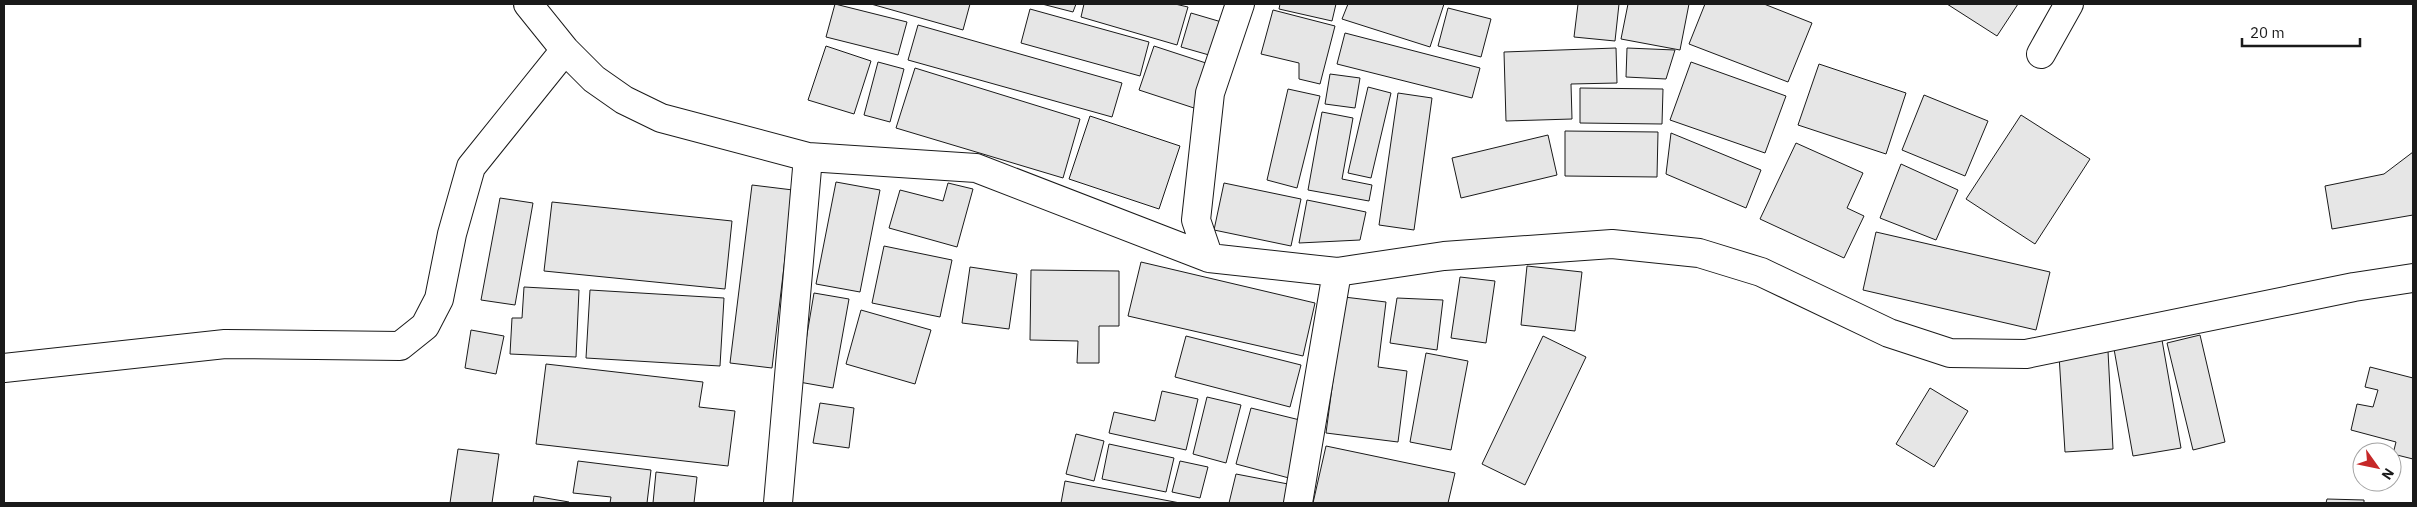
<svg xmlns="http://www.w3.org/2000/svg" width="2417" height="507" viewBox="0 0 2417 507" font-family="'IBM Plex Sans',sans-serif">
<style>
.building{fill:#e6e6e6;stroke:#1a1a1a}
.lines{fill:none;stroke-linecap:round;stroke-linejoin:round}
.street-casing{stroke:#1a1a1a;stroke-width:30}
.street{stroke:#fff;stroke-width:28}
</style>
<rect width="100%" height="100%" fill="#fff"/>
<path class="building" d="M835,4L907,22L898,55L826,37Z
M871,4H970L963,30Z
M1042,4H1076L1073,12Z
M1084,4H1175L1188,7L1177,45L1081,17Z
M1280,4H1336L1332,21L1279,9Z
M1348,4H1444L1430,47L1342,19Z
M1578,4H1619L1615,41L1574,37Z
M1628,4H1689L1680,50L1621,39Z
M1705,4H1764L1812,23L1788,82L1689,44Z
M1947,4H2018L1997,36Z
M1448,8L1491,19L1481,57L1438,46Z
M1030,9L1149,42L1140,76L1021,43Z
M1273,10L1335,26L1320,84L1299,79V63L1261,54Z
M1191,13L1225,23L1216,57L1181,47Z
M918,25L1122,83L1112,117L908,60Z
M1345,33L1480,68L1472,98L1337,64Z
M826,46L871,61L854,114L808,100Z
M1154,46L1212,65L1197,109L1139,90Z
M1616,48L1617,83L1571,84L1572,119L1506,121L1504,52Z
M1627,48L1675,50L1666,79L1626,77Z
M878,62L904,69L890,122L864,115Z
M1691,62L1786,96L1765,153L1670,120Z
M1819,64L1906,93L1886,154L1798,125Z
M915,68L1080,119L1063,178L896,128Z
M1330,74L1360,78L1355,108L1325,104Z
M1368,87L1391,93L1371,178L1348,173Z
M1580,88L1663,89L1662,124L1580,123Z
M1288,89L1320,96L1297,188L1267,180Z
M1398,93L1432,98L1414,230L1379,225Z
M1924,95L1988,121L1965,176L1902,150Z
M1322,112L1353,118L1342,179L1372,185L1369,201L1308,190Z
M2021,115L2090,159L2035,244L1966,199Z
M1090,116L1180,146L1159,209L1069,179Z
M1565,131L1658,132L1657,177L1565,176Z
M1671,133L1761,170L1746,208L1666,174Z
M1548,135L1557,175L1461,198L1452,158Z
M1796,143L1863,173L1847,208L1864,216L1844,258L1760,219Z
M2413,152V215L2332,229L2325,186L2384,174Z
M1901,164L1958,190L1936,240L1880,218Z
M836,182L880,190L860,292L816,284Z
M948,183L973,189L957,247L889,228L900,190L943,201Z
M1224,183L1301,199L1291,246L1214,230Z
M752,185L793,190L772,368L730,363Z
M500,198L533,203L515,305L481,300Z
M1307,200L1366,212L1360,240L1299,243Z
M552,202L732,221L725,289L544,271Z
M1876,232L2050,272L2036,330L1863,290Z
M884,246L952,260L940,317L872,303Z
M1141,262L1315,303L1303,356L1128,316Z
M1527,266L1582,272L1575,331L1521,325Z
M970,267L1017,274L1009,329L962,323Z
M1031,270L1119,271V326H1099V363H1077L1078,341L1030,340Z
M1460,277L1495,281L1486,343L1451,338Z
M524,287L579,290L576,357L510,354L512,318H522Z
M590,290L724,298L720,366L586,358Z
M814,293L849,299L833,388L799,382Z
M1344,297L1386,302L1378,367L1407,371L1398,442L1326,433Z
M1397,298L1443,300L1437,350L1390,343Z
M861,310L931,330L915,384L846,364Z
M471,330L504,336L496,374L465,368Z
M2200,335L2225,442L2193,450L2167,343Z
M1186,336L1301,365L1290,407L1175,377Z
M1543,336L1586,357L1525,485L1482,464Z
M2162,340L2181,448L2133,456L2114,349Z
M2108,351L2113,449L2065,452L2059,355Z
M1426,353L1468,361L1451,450L1410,442Z
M546,364L703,382L699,407L735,411L728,466L536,444Z
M2370,367L2413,378V459L2393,454L2396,442L2351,430L2357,404L2373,407L2378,390L2365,387Z
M1930,388L1968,411L1934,467L1896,444Z
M1162,391L1198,399L1186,450L1109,433L1114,412L1155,421Z
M1207,397L1241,405L1226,463L1193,454Z
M820,403L854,408L849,448L813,443Z
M1251,408L1304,421L1289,478L1236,464Z
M1076,434L1104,441L1094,481L1066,474Z
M1109,444L1174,458L1166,492L1102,479Z
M1326,446L1455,473L1448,503H1313Z
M458,449L499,454L492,503H450Z
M578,461L651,470L647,503H610L611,497L573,493Z
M1180,461L1208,467L1200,498L1172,492Z
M656,472L697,477L694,503H653Z
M1236,474L1288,484L1284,503H1229Z
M1065,481L1180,503H1061Z
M534,496L569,502V503H533Z
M2327,499L2364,500V503H2326Z"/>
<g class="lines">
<g class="street-casing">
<path id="street" d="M528,4L565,50L594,79L624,100L661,118L808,157L976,168L1209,258
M1240,4L1210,93L1196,220L1209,258L1337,272L1444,256L1612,244L1699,253L1761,272L1889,333L1950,353L2026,354L2354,287L2413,278
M2041,54L2069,4
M4,368L225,344L400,346L425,326L439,299L452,234L471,167L565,50
M778,503L808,157
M1298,503L1337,272"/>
</g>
<use href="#street" class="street"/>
</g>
<rect width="2417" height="507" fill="none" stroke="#1a1a1a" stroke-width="10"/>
<g transform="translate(2377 467) rotate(123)"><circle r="24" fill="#ffffff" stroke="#a3a3a3"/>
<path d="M0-4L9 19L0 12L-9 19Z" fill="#c62828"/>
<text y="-8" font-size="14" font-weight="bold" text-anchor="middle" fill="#1a1a1a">N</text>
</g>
<path d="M2242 38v8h118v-8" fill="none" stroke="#1a1a1a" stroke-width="2.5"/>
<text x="2250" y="38" font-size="15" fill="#1a1a1a" stroke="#ffffff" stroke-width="4" paint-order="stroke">20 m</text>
</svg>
